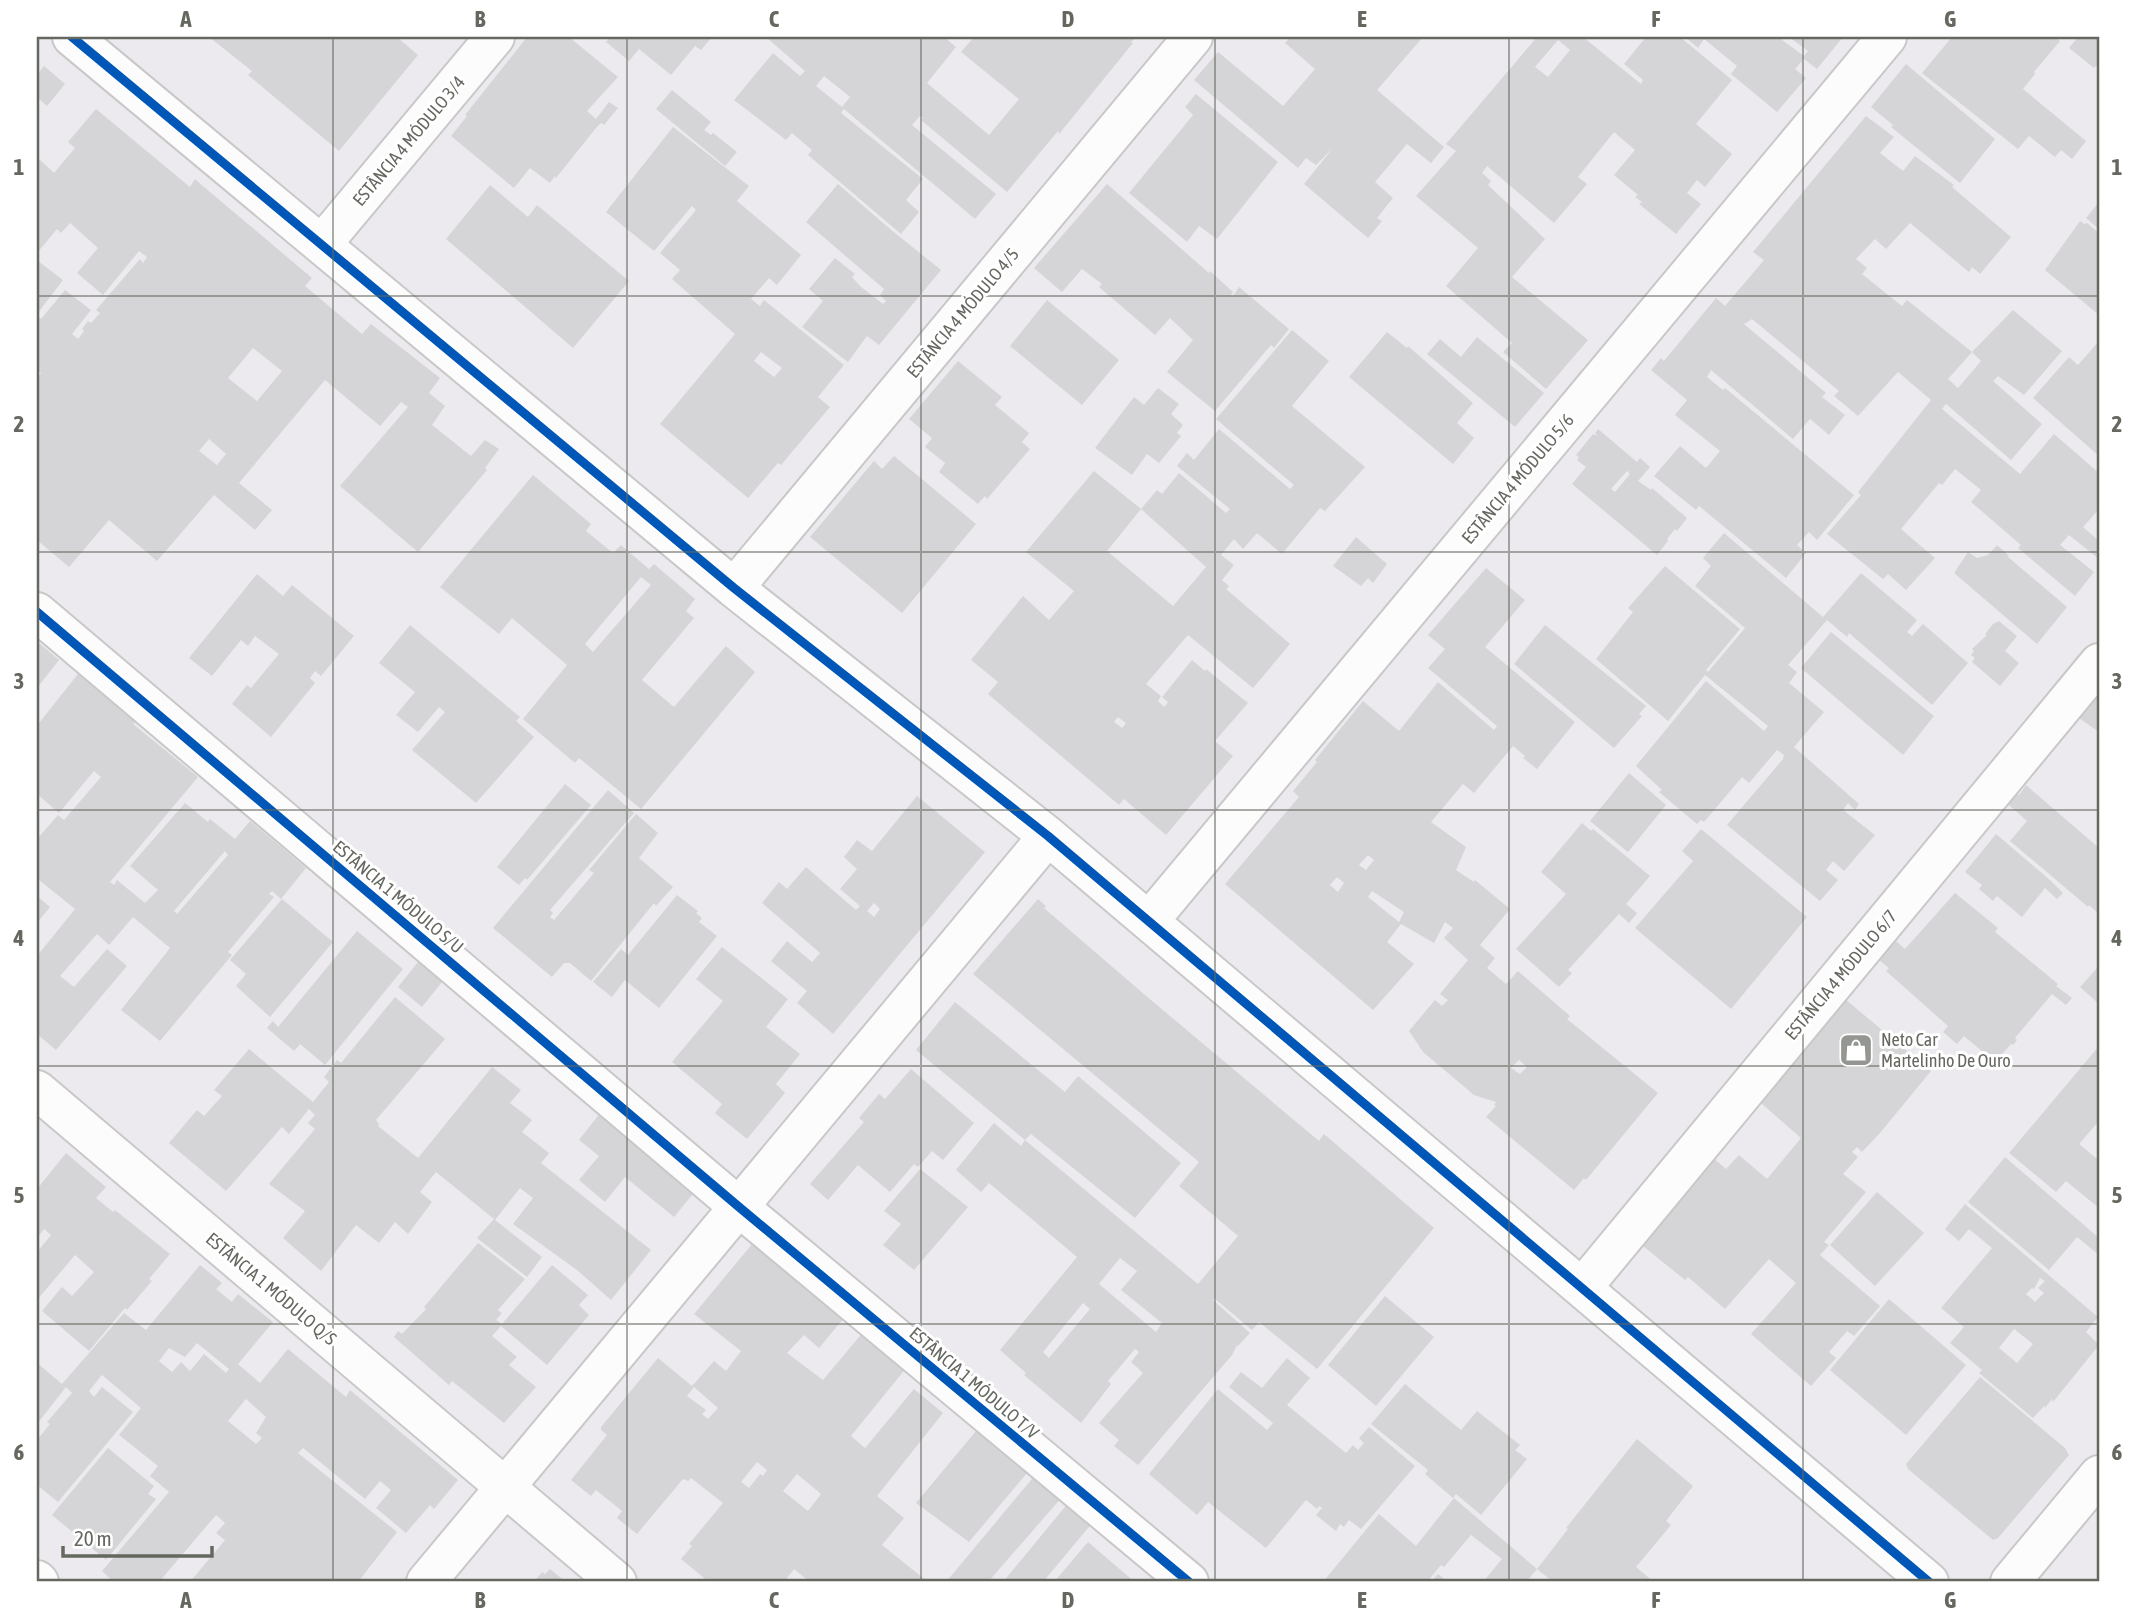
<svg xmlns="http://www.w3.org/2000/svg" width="2136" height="1619" viewBox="0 0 2136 1619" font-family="'Asap Condensed',sans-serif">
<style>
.building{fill:#d5d4d7;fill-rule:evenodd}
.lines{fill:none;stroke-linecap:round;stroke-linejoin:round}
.minor-casing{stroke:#c9c8c8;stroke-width:42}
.minor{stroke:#fcfcfd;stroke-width:38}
.cycleway-casing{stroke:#fff;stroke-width:13}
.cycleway{stroke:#0057b8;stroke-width:9}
.grid{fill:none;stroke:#64685f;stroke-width:2;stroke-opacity:0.55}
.labels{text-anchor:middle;stroke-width:6;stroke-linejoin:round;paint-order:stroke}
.street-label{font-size:18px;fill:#64685f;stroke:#fff}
.poi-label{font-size:18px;fill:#64685f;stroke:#fff;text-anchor:start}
.neatline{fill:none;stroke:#64685f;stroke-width:2.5}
.grid-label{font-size:23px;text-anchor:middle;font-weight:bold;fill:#64685f}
</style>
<rect width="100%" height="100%" fill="#edeaef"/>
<path class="building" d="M209,37H397L418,55L339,151L248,75L252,71Z
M527,37H569L618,77L587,111L596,119L609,102L618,108L604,125L601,123L596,128L556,178L555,176L550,183L530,168L514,188L451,136L467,116L465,115Z
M610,37H712L701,50L695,46L671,75L639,49L629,61L606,42Z
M766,37H944L956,47L927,83L989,135L1019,99L961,52L974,37H1136L1131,42L1133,43L1059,134L1058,131L1007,192L921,120L923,118L920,116L912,125L996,194L975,219L844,109L841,113L923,179L906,200L919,212L901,234L808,155L812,150L792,133L786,140L734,100L773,53L800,76L805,71ZM824,76L850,97L842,107L816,86Z
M1291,37H1423L1377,90L1444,147L1431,163L1407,144L1375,182L1393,198L1377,218L1382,221L1368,238L1304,184L1333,148L1316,165L1306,158L1298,168L1194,80L1218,52L1283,106L1315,69L1285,43Z
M1537,37H1583L1641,84L1643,80L1624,64L1646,37H1680L1732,80L1696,124L1732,154L1705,187L1697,180L1687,193L1701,204L1676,234L1639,204L1642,202L1635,197L1638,195L1614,175L1635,150L1614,132L1578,177L1587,184L1554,223L1487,166L1482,173L1491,181L1488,185L1545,239L1512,277L1588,340L1546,389L1503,352L1512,343L1446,286L1478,248L1416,196L1456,151L1446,144ZM1558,40L1570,50L1548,77L1535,67Z
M1685,37H1778L1804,56L1808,51L1789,37H1843L1817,69L1804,59L1795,69L1806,78L1777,112L1731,74L1737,66L1704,39L1698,48Z
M1952,37H2055L2060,41L2034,72L2035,74L2023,89L2086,141L2072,159L2061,150L2055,157L2029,136L2018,149L1922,73Z
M2078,37H2099V63L2094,68L2069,48Z
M1906,64L1995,139L1960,183L1891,127L1893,125L1871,107Z
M44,66L65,84L47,106L37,97V75Z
M672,90L711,122L704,130L711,135L713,133L737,152L725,166L656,109Z
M1196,94L1278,162L1217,239L1199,226L1187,242L1129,193L1193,115L1185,107Z
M96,109L190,187L195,179L197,181L312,278L305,286L362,334L371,324L440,378L429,393L445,406L432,425L471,456L485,440L499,449L485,468L487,470L418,552L340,486L408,407L401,402L380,426L325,380L239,483L272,510L255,530L214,495L157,561L109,520L69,567L37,540V379L41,373L37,370V315L41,319L65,290L91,310L72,334L78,339L84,331L82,329L88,321L91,323L100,313L96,310L140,259L143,263L147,257L139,251L103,295L77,273L98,248L70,223L61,233L57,229L37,253V157L54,173L75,148L68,142ZM253,348L282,371L257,401L228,378ZM209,439L226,454L217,465L199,451Z
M1866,116L1894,137L1880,153L1903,171L1915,156L1954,185L1952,187L2011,237L1980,274L1972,267L1969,272L1910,223L1886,249L1875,239L1856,259L1867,268L1862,274L1902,306L1907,300L1972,352L1948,379L1958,388L1981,361L1972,352L2013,310L2062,351L2024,395L1998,376L1993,381L2042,424L2011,460L1946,404L1942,409L2020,474L2054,434L2099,473V509L2083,527L2099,541V559L2069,535L2060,545L2094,572L2075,596L2018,548L2021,545L1971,502L1981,490L1955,469L1942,485L1939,483L1901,529L1935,558L1906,590L1888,574L1883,579L1827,534L1861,495L1858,492L1931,400L1898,372L1858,416L1834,396L1839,391L1752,319L1744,324L1826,393L1822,397L1845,415L1829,435L1810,419L1793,439L1711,370L1707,377L1723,390L1725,388L1854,495L1817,540L1809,532L1797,545L1806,553L1786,578L1699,506L1696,510L1654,476L1680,446L1706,468L1720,451L1675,415L1687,400L1651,370L1661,358L1664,361L1716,298L1725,306L1764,260L1753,252Z
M673,127L749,186L737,201L801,255L777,285L769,278L751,299L760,306L764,300L844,365L818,397L830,407L781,465L778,463L748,498L660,424L735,334L672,279L680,270L660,253L696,210L692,206L654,251L606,212ZM761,352L782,368L774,377L754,361Z
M838,184L890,229L941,270L879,345L867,336L848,362L802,327L823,301L809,289L835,258L855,274L852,277L860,286L883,304L886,301L880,295L884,289L806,222Z
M1107,184L1209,273L1210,271L1233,292L1231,295L1233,296L1239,287L1289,329L1274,348L1271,345L1215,411L1167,372L1193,340L1170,318L1155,335L1099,287L1102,284L1082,269L1062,292L1034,268Z
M490,185L528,217L537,205L629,281L573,348L446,239Z
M2099,202V229L2086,218Z
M2080,221L2084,224L2087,223L2099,233V315L2045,270Z
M38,261L63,280L37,314V263Z
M1047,300L1119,360L1082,405L1010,346Z
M1292,330L1329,361L1292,406L1365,467L1325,511L1320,508L1282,554L1257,533L1243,549L1234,539L1221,555L1234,565L1222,580L1229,586L1226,589L1290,644L1253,688L1188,635L1146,684L1161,696L1158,701L1164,707L1168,702L1162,697L1192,660L1205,671L1206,669L1248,703L1215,741L1233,756L1166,835L1124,799L1119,805L988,694L998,682L971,660L1023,596L1049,620L1074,591L1026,552L1094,471L1141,509L1107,551L1173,606L1206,567L1141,509L1157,490L1162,494L1179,473L1226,513L1230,509L1177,466L1187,453L1194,460L1219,429L1290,489L1294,485L1216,419ZM1118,717L1126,723L1122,728L1114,722Z
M1387,332L1407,348L1408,346L1473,403L1457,423L1474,438L1453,464L1349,377Z
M1477,337L1544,393L1515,427L1427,354L1440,339L1461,357Z
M2099,341V456L2033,398L2069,357L2078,365Z
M958,361L1002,397L995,405L1029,433L1022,442L1030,449L987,499L985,496L978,504L939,472L945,463L925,447L932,438L909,419Z
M1158,388L1179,404L1171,414L1183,425L1177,433L1181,436L1159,463L1147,454L1132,475L1095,448L1134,397L1144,405Z
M1598,429L1637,462L1640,458L1650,467L1638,481L1651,490L1652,488L1687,518L1677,531L1675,529L1667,539L1668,541L1657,555L1572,484L1586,467L1577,460L1579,457L1576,455L1593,434L1598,436L1595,433ZM1627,471L1630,474L1615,492L1611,489Z
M894,456L976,524L902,613L810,537L874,461L882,469Z
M533,475L591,524L586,531L613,553L621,545L649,569L654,564L695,599L686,611L694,618L642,680L674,707L726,646L755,672L641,809L579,758L575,763L523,719L567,665L512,618L499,634L440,587ZM641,577L651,585L593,652L585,644Z
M1724,533L1823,617L1861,573L1917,620L1907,632L1912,636L1923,624L1968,663L1932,705L1849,633L1847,637L1827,620L1788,665L1797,672L1789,683L1824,712L1794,747L1859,804L1855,810L1848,803L1843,810L1875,835L1844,871L1833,861L1826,870L1838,880L1820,901L1727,825L1783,759L1784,755L1777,750L1749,783L1742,777L1704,822L1701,820L1697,824L1659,792L1662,790L1636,766L1706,681L1764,731L1768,726L1705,675L1668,721L1596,659L1633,612L1628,608L1665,566L1740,629L1706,670L1708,672L1745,628L1695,586L1711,566L1703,558Z
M1356,537L1387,564L1373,583L1368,578L1361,586L1333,566Z
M1997,545L2009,556L2008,557L2067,607L2037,644L1954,573L1968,552L1977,558L1988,555Z
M1486,568L1525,600L1485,647L1575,722L1537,769L1523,758L1525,756L1513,746L1474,793L1463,784L1431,822L1466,847L1456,870L1474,882L1475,880L1510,909L1480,945L1495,958L1487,968L1506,984L1518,971L1570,1016L1567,1019L1658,1093L1586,1180L1584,1178L1574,1190L1486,1117L1496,1106L1494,1105L1496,1102L1474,1095L1423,1052L1409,1031L1435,1000L1442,1006L1448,1000L1440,994L1468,960L1444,938L1453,928L1445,922L1434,943L1401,924L1387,942L1414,964L1373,1010L1225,884L1299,797L1293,791L1317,762L1315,760L1363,701L1399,731L1438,682L1494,730L1497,726L1428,668L1445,649L1428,635ZM1368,855L1374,860L1366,870L1359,865ZM1337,877L1344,883L1338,892L1330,885ZM1372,891L1404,912L1399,922L1368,897ZM1519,1060L1527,1067L1520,1074L1511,1068Z
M257,574L283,596L292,585L354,636L321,676L315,671L310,678L315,683L271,737L232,704L247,685L251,688L279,654L255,636L248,646L241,640L212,676L189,658Z
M1999,621L2017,636L2005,651L2019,663L2000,686L1972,662L1975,658L1971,655L1974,651L1972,649L1987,635L1985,634L1993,624Z
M410,625L520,717L516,721L534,737L476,803L412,750L445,712L439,707L418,732L396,715L415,692L379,663Z
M1545,625L1646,706L1639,714L1642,716L1614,748L1514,664Z
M1831,632L1934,716L1903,755L1801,668Z
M39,643L59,660L37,688V646Z
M78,674L135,722L133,724L198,777L110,882L114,885L117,880L145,903L158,890L130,866L185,803L208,822L210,819L235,839L250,821L306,868L281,899L272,891L269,894L274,897L228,952L232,955L160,1041L121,1010L170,948L133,917L109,945L97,934L60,976L74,987L107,949L127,966L56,1050L37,1034V956L75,909L39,880L37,883V836L38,838L58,815L64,820L101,777L94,771L59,813L37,794V722L39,723ZM225,851L228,855L177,914L174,911Z
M2099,680V732L2079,718L2099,696L2093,691Z
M1629,773L1666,805L1628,852L1590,821Z
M565,784L591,805L527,880L525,878L519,885L497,867Z
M2026,785L2099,848V914L2089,905L2088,907L2010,841L2027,821L2002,799L2011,789L2019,795Z
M608,790L634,813L550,910L553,913L550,917L554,920L594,873L589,870L636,814L658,833L639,858L673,887L656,906L654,903L591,981L570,963H564L552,977L493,928Z
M917,796L985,852L833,1034L797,1003L807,991L771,961L787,941L812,962L820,953L762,903L779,882L787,889L806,867L856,910L860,906L840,889L857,869L844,857L857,840L872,851ZM874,903L880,909L874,917L867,911Z
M1582,823L1591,831L1593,829L1650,876L1626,904L1637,913L1629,923L1619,914L1568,970L1572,973L1559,987L1516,949L1566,894L1541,872Z
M1701,829L1807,917L1731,1009L1635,928L1693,861L1682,851Z
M1996,834L2051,881L2063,893L2057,899L2045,888L2022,917L1997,896L1993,901L1979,889L1982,885L1965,872Z
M1955,893L1998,928L1995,932L2058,984L2056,986L2072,998L2066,1005L2052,994L2015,1038L2017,1040L2013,1045L2011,1044L2002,1054L1997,1064L1964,1036L1957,1044L1943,1032L1948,1026L1886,971L1889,968L1870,953L1889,935L1905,949Z
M677,895L698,911L696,913L702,918L699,922L717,936L659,1008L625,980L612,997L593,982L621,949L628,955Z
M37,896L50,907L37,923Z
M282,899L333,942L270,1017L236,986L246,974L230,960Z
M1038,899L1046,906L1044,908L1145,995L1319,1141L1324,1134L1434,1228L1317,1369L1259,1322L1252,1330L1214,1298L1213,1300L1250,1333L1238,1346L1237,1345L1232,1355L1138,1465L1114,1446L1119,1440L1099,1423L1143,1373L1131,1362L1139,1352L1135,1349L1108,1381L1111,1384L1081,1423L1024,1375L1026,1373L1000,1350L1077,1257L989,1183L981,1192L956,1170L994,1123L1021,1146L1025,1140L916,1050L955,1002L1065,1092L1078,1076L1181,1163L1135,1218L1031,1134L1025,1140L1198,1284L1238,1236L1179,1186L1199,1162L973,974ZM1120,1258L1137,1271L1121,1290L1162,1323L1156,1332L1099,1284ZM1083,1303L1090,1309L1049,1358L1043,1352Z
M357,931L403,969L325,1065L300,1044L294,1051L267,1028L273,1021L278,1027Z
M722,947L788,999L766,1027L800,1054L776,1084L785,1093L747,1139L715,1113L722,1104L672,1062L723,1001L696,979Z
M418,962L442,982L422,1007L398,987Z
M2099,966V1004L2080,987Z
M1839,994L1931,1071L1880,1133L1862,1152L1857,1147L1852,1152L1858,1157L1843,1174L1866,1192L1824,1242L1829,1245L1820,1255L1880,1306L1854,1336L1847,1331L1829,1352L1836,1358L1811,1386L1751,1334L1796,1283L1769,1259L1725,1309L1688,1277L1685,1280L1633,1238L1712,1157L1726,1169L1739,1155L1767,1179L1801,1138L1753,1096Z
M395,997L445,1039L376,1120L379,1124L378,1126L418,1158L492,1067L521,1090L510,1103L532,1120L522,1132L549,1153L541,1163L651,1250L611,1300L577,1270L513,1224L533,1198L520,1188L495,1220L542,1257L527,1277L477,1238L494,1219L436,1172L420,1192L432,1202L408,1234L395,1222L379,1243L356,1225L321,1271L283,1238L305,1211L269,1184L315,1129L308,1123L315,1115L309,1109L289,1134L282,1127L226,1191L169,1143L197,1110L204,1116L222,1096L214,1090L249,1049L313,1102L329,1082L324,1077L337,1060L341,1063Z
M2099,1046V1121L2079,1144L2096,1158L2099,1155V1208L2066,1181L2056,1192L2009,1153Z
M911,1069L974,1123L943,1160L932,1151L918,1167L914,1164L890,1192L858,1165L828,1200L810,1184L864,1122L859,1118L879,1094L885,1099Z
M601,1112L696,1190L674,1217L625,1177L605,1202L579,1180L599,1156L579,1140Z
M66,1153L106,1187L96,1198L113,1212L115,1210L170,1254L149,1279L152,1281L127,1310L125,1308L89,1351L42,1311L62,1287L72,1296L94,1272L75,1255L37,1300V1252L51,1235L44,1229L37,1238V1189Z
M2005,1157L2099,1238V1255L2077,1237L2049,1270L1968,1202Z
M920,1169L968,1207L914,1270L883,1245L901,1224L884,1211Z
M1877,1192L1924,1233L1875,1286L1830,1245Z
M1965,1204L2098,1317L2086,1332L2099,1345L2053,1402L2052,1399L2045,1408L2044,1406L2033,1418L1979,1373L1982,1370L1950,1343L1964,1327L1941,1308L1992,1248L1969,1229L1959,1241L1945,1229ZM2040,1278L2045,1281L2038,1288L2044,1293L2035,1302L2026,1294L2032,1288L2034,1289ZM2014,1329L2033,1344L2017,1363L1999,1348Z
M478,1243L525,1279L498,1310L502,1313L496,1320L502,1324L552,1265L588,1295L579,1305L589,1315L547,1365L501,1326L492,1336L517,1357L509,1365L536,1387L504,1423L452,1381L449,1385L394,1337L398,1331L402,1334L426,1309L424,1307Z
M753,1243L844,1318L819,1348L804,1335L787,1353L823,1380L864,1331L907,1367L851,1436L865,1448L914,1389L943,1413L877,1496L904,1518L882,1545L928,1582H814L812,1580L810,1582L794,1569L784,1582H709L681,1559L692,1546L689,1544L723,1503L691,1478L688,1481L683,1479L637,1534L617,1518L622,1511L596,1490L591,1496L571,1480L607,1435L601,1430V1427L658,1358L692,1386L714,1361L726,1371L741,1351L694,1314ZM694,1387L718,1408L708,1419L702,1414L706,1410L687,1396ZM757,1462L767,1470L763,1476L760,1474L749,1488L741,1482ZM797,1474L821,1494L808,1511L783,1491Z
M200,1265L222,1283L216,1289L232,1302L238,1294L273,1322L238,1364L260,1383L288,1349L346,1397L350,1390L458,1480L434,1509L430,1505L406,1533L376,1508L391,1490L380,1481L365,1499L303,1448L298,1453L397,1532L358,1582H190L225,1540L216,1533L225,1523L216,1515L159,1582H114L102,1571L169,1492L150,1476L158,1466L119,1435L141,1408L102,1375L89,1391L94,1397L102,1387L133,1412L58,1502L37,1485V1440L50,1424L47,1422L72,1393L66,1387L37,1424V1363L62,1384L124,1313L146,1330ZM197,1343L229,1369L226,1373L204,1354L190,1371L181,1362L172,1372L159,1361L169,1348L185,1357ZM246,1399L266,1417L256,1433L262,1438L256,1444L228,1421Z
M1385,1296L1434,1337L1376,1406L1328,1365Z
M1889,1299L1966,1365L1906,1435L1830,1370Z
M1287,1358L1310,1378L1287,1405L1346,1453L1353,1445L1358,1450L1364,1443L1359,1438L1369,1427L1415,1466L1361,1529L1349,1520L1344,1527L1340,1524L1336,1531L1316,1515L1322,1508L1319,1506L1317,1509L1306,1500L1266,1548L1208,1502L1197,1515L1149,1474L1218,1389L1267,1430L1273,1423L1229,1387L1241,1372L1262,1388Z
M1980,1377L2065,1448L2069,1455L1998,1538L1993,1540L1908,1469L1906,1464Z
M1405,1384L1461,1430L1477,1411L1520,1445L1515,1450L1527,1459L1481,1515L1456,1494L1453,1498L1425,1474L1428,1470L1371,1424Z
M976,1431L1027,1473L969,1542L916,1503Z
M1637,1439L1693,1486L1666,1521L1671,1525L1636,1567L1654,1582H1553L1537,1569L1568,1529L1566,1528Z
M108,1448L154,1486L148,1494L156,1499L106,1560L52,1515Z
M1036,1474L1063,1496L988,1582H946Z
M1454,1498L1537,1569L1526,1582H1483L1502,1559L1471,1535L1444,1567L1441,1565L1427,1582H1323L1379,1514L1416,1546Z
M1069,1502L1093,1522L1043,1582H1003Z
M1088,1542L1129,1577L1135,1582H1054Z
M550,1569L566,1582H534L542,1572L545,1574Z
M1438,1574L1448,1582H1431Z"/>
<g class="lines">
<g class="minor-casing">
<path id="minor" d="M72,37L734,588L1048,836L1929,1582
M322,244L495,37
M734,588L1193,37
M37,612L739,1207L1189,1582
M1149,921L1887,37
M37,1090L617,1582
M1582,1288L2099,663
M37,1580L39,1582
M426,1582L1048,836
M2010,1582L2099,1475"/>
</g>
<use href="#minor" class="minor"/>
<g class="cycleway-casing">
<path id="cycleway" d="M72,37L734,588L1048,836L1929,1582
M37,612L739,1207L1189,1582"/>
</g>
<use href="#cycleway" class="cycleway"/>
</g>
<path class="grid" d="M333,37V1582M627,37V1582M921,37V1582M1215,37V1582M1509,37V1582M1803,37V1582M37,296H2099M37,552H2099M37,810H2099M37,1066H2099M37,1324H2099"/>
<defs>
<g id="shop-square" transform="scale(1.75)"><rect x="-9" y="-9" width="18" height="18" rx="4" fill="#949691" stroke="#fff"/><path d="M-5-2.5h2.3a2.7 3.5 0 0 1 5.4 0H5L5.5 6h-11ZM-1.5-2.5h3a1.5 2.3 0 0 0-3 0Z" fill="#fff"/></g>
</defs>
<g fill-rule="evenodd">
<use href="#shop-square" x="1856" y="1050"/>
</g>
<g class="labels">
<g class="street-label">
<text transform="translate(409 141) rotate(-50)" y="6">ESTÂNCIA 4 MÓDULO 3/4</text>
<text transform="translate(963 313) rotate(-50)" y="6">ESTÂNCIA 4 MÓDULO 4/5</text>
<text transform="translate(1518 479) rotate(-50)" y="6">ESTÂNCIA 4 MÓDULO 5/6</text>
<text transform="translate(398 897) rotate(40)" y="6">ESTÂNCIA 1 MÓDULO S/U</text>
<text transform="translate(1841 975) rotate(-50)" y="6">ESTÂNCIA 4 MÓDULO 6/7</text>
<text transform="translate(271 1289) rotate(40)" y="6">ESTÂNCIA 1 MÓDULO Q/S</text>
<text transform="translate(974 1383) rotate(40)" y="6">ESTÂNCIA 1 MÓDULO T/V</text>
</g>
<g class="poi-label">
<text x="1881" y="1046">Neto Car<tspan x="1881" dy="21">Martelinho De Ouro</tspan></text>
</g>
</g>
<rect width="2136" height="1619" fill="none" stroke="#ffffff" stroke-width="77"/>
<path d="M63 1546v10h149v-10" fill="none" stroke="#64685f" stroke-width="3.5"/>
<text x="74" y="1546" font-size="21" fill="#64685f" stroke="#ffffff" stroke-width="5" paint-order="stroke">20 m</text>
<rect x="38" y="38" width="2060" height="1542" class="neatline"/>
<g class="grid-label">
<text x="186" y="27">A</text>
<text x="480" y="27">B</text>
<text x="774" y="27">C</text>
<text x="1068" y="27">D</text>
<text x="1362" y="27">E</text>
<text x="1656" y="27">F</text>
<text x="1950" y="27">G</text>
<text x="19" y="175">1</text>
<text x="2117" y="175">1</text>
<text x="19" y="432">2</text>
<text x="2117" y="432">2</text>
<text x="19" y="689">3</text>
<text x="2117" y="689">3</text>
<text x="19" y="946">4</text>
<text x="2117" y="946">4</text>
<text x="19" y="1203">5</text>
<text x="2117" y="1203">5</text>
<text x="19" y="1460">6</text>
<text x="2117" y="1460">6</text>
<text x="186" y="1608">A</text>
<text x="480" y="1608">B</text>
<text x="774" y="1608">C</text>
<text x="1068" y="1608">D</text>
<text x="1362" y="1608">E</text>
<text x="1656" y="1608">F</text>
<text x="1950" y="1608">G</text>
</g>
</svg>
